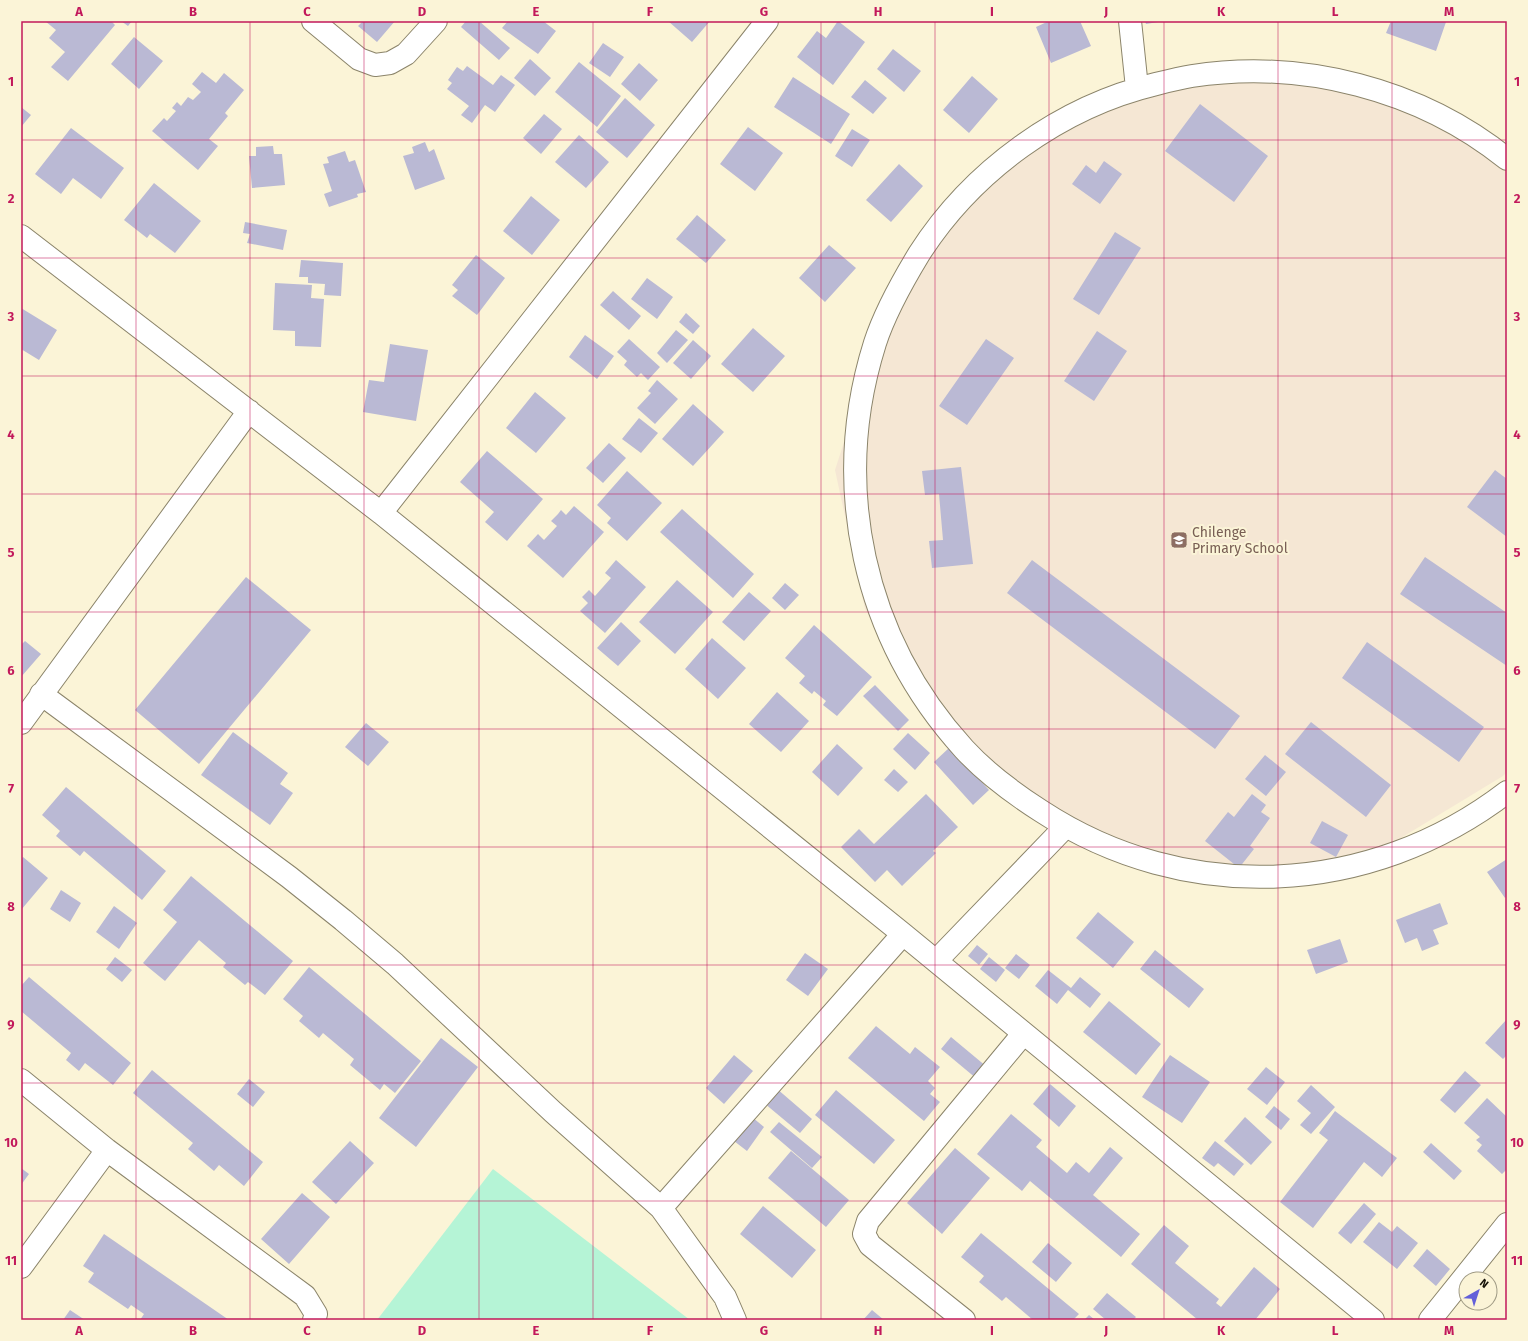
<svg xmlns="http://www.w3.org/2000/svg" width="1528" height="1341" viewBox="0 0 1528 1341" font-family="'Fira Sans',sans-serif">
<style>
.education{fill:#f5e7d4}
.green{fill:#b5f4d6}
.building{fill:#bab9d4}
.lines{fill:none;stroke-linecap:round;stroke-linejoin:round}
.minor-casing{stroke:#8b846a;stroke-width:24}
.minor{stroke:#fff;stroke-width:22}
.grid{fill:none;stroke:#c2185b;stroke-width:1;stroke-opacity:0.55}
.labels{text-anchor:middle;stroke-width:4;stroke-linejoin:round;paint-order:stroke}
.education-label{font-size:14px;fill:#785e54;stroke:#fbf4d7;text-anchor:start}
.neatline{fill:none;stroke:#c2185b;stroke-width:1.5}
.grid-label{font-size:13px;text-anchor:middle;font-weight:bold;fill:#c2185b}
</style>
<rect width="100%" height="100%" fill="#fbf4d7"/>
<path class="education" d="M1244,63L1331,72L1507,158V772L1503,776L1381,850L1220,880L1075,832L942,730L865,609L835,470L886,312L947,211L1032,127L1133,77Z"/>
<path class="green" d="M493,1169L690,1320H377Z"/>
<path class="building" d="M45,21H111L115,25L68,81L51,67L65,52L49,38L56,30Z
M121,21H132L128,26Z
M363,21H395L377,42L358,26Z
M466,21H479L510,48L499,60L461,27Z
M508,21H543L556,31L538,54L502,28Z
M668,21H710L692,42Z
M838,21L865,42L833,85L797,57L817,31L826,38Z
M1049,21H1080L1091,46L1051,63L1036,27Z
M1145,21H1158V22L1146,24Z
M1391,21H1443L1446,22L1436,51L1386,33Z
M134,37L163,61L139,89L111,64Z
M603,43L624,57L610,77L589,63Z
M893,49L921,71L904,92L877,69Z
M530,59L551,78L535,96L514,78Z
M579,62L621,96L597,127L555,92Z
M639,63L658,80L640,101L621,84Z
M467,66L493,85L501,75L515,85L495,112L485,105L472,123L461,115L469,106L447,89L452,83L448,80L457,67L463,71Z
M202,72L216,83L224,73L244,90L225,113L228,116L209,139L218,146L198,170L152,131L164,118L167,121L176,111L172,108L177,102L181,106L188,97L193,100L201,92L192,84Z
M972,76L998,99L969,133L943,110Z
M793,77L850,114L831,144L774,107Z
M865,80L887,98L873,114L851,97Z
M625,98L655,125L627,158L596,132Z
M1200,104L1268,156L1234,202L1165,151Z
M21,107L31,115L21,127Z
M544,114L562,129L541,154L523,138Z
M748,127L783,153L755,191L720,164Z
M71,128L124,168L101,199L73,178L61,194L35,174Z
M852,129L870,140L852,167L835,156Z
M579,135L609,162L586,188L555,162Z
M425,142L429,152L434,149L445,179L415,190L403,156L414,153L412,147Z
M273,146L274,154H282L285,185L252,188L249,156H256V147Z
M345,151L349,162L355,160L366,192L357,194L358,197L329,207L324,194L332,191L323,164L329,163L327,157Z
M1104,161L1122,174L1100,204L1072,184L1086,165L1096,173Z
M899,164L923,186L891,222L866,200Z
M154,183L201,221L175,253L150,234L147,238L124,220Z
M531,196L560,220L532,255L503,231Z
M697,215L726,240L706,263L676,239Z
M245,222L287,230L283,250L247,243L250,234L243,233Z
M1115,232L1141,248L1099,315L1073,299Z
M829,245L856,268L825,302L799,278Z
M476,255L505,278L477,315L452,296L458,290L452,285Z
M301,260L343,263L341,296L324,295L325,284L308,283V277H299Z
M647,278L673,297L657,319L631,299Z
M275,283L312,285L311,298L324,299L321,347L295,346V331L273,330Z
M613,291L641,316L629,330L600,305Z
M21,308L57,330L39,360L21,349Z
M686,313L700,326L693,334L679,322Z
M753,328L785,356L753,392L721,364Z
M676,330L688,340L667,363L657,353Z
M1097,331L1127,351L1094,401L1064,381Z
M585,335L614,356L597,379L569,357Z
M629,339L660,367L648,380L641,373L637,377L624,365L627,361L617,352Z
M986,339L1014,358L967,425L939,406Z
M693,340L711,356L691,379L673,363Z
M390,344L428,350L416,421L363,412L369,380L384,382Z
M657,380L678,399L655,424L637,408L651,393L648,391Z
M535,392L566,418L536,453L506,428Z
M693,404L724,432L693,466L662,439Z
M639,418L658,433L641,453L622,439Z
M609,443L626,458L603,483L586,468Z
M487,451L543,499L507,541L485,522L494,512L460,482Z
M961,467L973,564L932,568L929,541L943,540L939,494L925,495L922,471Z
M1495,470L1507,479V537L1467,507Z
M627,471L662,503L627,541L607,523L611,518L597,505Z
M574,506L604,532L563,578L527,546L538,534L544,540L557,526L551,521L558,514L561,510L566,515Z
M682,509L754,574L733,598L660,532Z
M1425,557L1507,613V666L1400,594Z
M616,560L646,587L605,633L580,611L588,603L582,597L589,590L595,596L611,578L605,573Z
M1032,560L1240,716L1215,749L1007,593Z
M246,577L311,630L199,764L135,710Z
M677,580L713,612L675,654L639,622Z
M785,583L799,595L785,610L772,598Z
M749,592L771,611L744,641L722,622Z
M621,622L641,641L618,666L597,648Z
M814,625L872,677L837,716L823,705L826,701L814,691L812,694L799,683L805,676L785,658Z
M712,638L746,668L718,699L685,669Z
M25,641L41,654L21,677V645Z
M1367,642L1484,727L1459,762L1342,678Z
M875,685L909,720L898,731L863,696Z
M777,692L809,721L781,752L749,724Z
M1311,722L1391,785L1366,817L1285,754Z
M366,723L389,742L368,766L345,747Z
M233,732L288,773L280,784L293,793L270,825L201,775Z
M908,733L930,753L915,770L893,749Z
M837,744L863,768L838,796L812,772Z
M950,747L989,790L973,805L934,762Z
M1265,755L1286,772L1266,796L1245,779Z
M894,769L908,782L898,792L884,780Z
M66,787L166,871L142,900L84,851L80,856L56,836L60,831L42,815Z
M926,794L958,827L933,851L936,853L902,886L887,870L875,882L841,847L859,829L874,844Z
M1252,794L1266,805L1261,812L1270,818L1250,846L1254,849L1239,868L1205,841L1228,812L1234,817Z
M1322,821L1348,835L1336,857L1310,843Z
M23,857L48,878L21,910V859Z
M1507,859V896L1505,898L1487,872Z
M191,876L293,961L265,995L248,982L245,985L223,967L226,963L199,940L165,981L143,963L177,922L163,910Z
M61,890L81,903L70,922L50,909Z
M1440,903L1448,924L1433,930L1439,944L1422,951L1417,938L1405,943L1396,920Z
M114,906L137,923L119,949L96,932Z
M1098,912L1134,942L1113,968L1076,938Z
M1340,939L1348,962L1316,974L1307,950Z
M977,945L988,954L979,965L968,956Z
M1155,950L1204,989L1189,1008L1140,969Z
M805,953L828,969L808,996L786,980Z
M1016,954L1030,965L1019,979L1005,968Z
M115,957L132,970L122,982L106,969Z
M989,957L1005,970L996,982L980,969Z
M309,967L421,1061L395,1093L384,1084L380,1090L350,1065L354,1059L323,1033L319,1038L299,1021L303,1016L283,999Z
M1048,970L1071,988L1080,977L1101,994L1090,1008L1068,990L1057,1004L1035,986Z
M29,977L131,1063L113,1085L85,1063L79,1071L66,1060L71,1053L21,1011V986Z
M1109,1001L1161,1044L1136,1075L1083,1032Z
M1507,1019V1055L1503,1059L1485,1043Z
M876,1026L910,1054L915,1047L940,1067L928,1081L935,1088L930,1094L940,1102L924,1121L848,1058Z
M951,1037L987,1067L977,1079L941,1049Z
M441,1038L478,1067L416,1147L379,1118Z
M734,1055L753,1071L724,1104L706,1088Z
M1170,1055L1210,1082L1182,1123L1142,1097Z
M1266,1067L1285,1082L1267,1105L1247,1089Z
M152,1070L263,1162L244,1186L219,1165L214,1171L188,1149L193,1143L133,1093Z
M1465,1071L1481,1085L1455,1113L1440,1100Z
M249,1079L265,1092L253,1107L237,1094Z
M1050,1084L1076,1106L1059,1127L1033,1104Z
M1311,1085L1335,1107L1311,1134L1300,1125L1311,1113L1297,1101Z
M776,1088L812,1119L800,1133L764,1103Z
M836,1090L895,1140L874,1164L815,1115Z
M1487,1098L1507,1117V1169L1502,1174L1477,1151L1482,1145L1476,1140L1480,1137L1464,1123Z
M1274,1106L1290,1119L1281,1130L1265,1117Z
M1335,1111L1397,1158L1382,1177L1364,1162L1313,1228L1280,1202L1328,1140L1319,1133Z
M1011,1114L1042,1140L1036,1147L1067,1173L1076,1162L1089,1173L1110,1147L1123,1158L1093,1195L1140,1234L1121,1257L1030,1181L1022,1191L977,1154Z
M752,1117L764,1127L747,1151L734,1141Z
M1245,1117L1272,1142L1251,1165L1224,1141Z
M779,1122L822,1157L812,1168L770,1132Z
M350,1141L374,1163L336,1204L312,1182Z
M1215,1141L1244,1164L1234,1176L1218,1163L1214,1167L1202,1158Z
M1431,1143L1462,1171L1454,1180L1423,1152Z
M955,1148L990,1178L942,1234L907,1203Z
M791,1151L849,1200L826,1227L768,1178Z
M21,1168L29,1174L21,1185Z
M302,1193L330,1217L289,1264L261,1239Z
M1364,1203L1376,1214L1351,1244L1338,1233Z
M763,1206L816,1250L792,1278L740,1234Z
M1379,1222L1392,1232L1397,1226L1418,1243L1397,1269L1363,1242Z
M1164,1225L1189,1246L1175,1263L1219,1299L1216,1303L1221,1307L1254,1267L1280,1289L1255,1320H1198L1131,1264Z
M981,1233L1079,1314L1073,1320H1033L1006,1297L1002,1301L979,1282L984,1276L961,1257Z
M104,1234L229,1320H140L144,1314L131,1305L128,1309L88,1282L94,1273L83,1266Z
M1048,1243L1072,1263L1056,1282L1032,1262Z
M1427,1249L1450,1269L1436,1286L1413,1266Z
M1107,1293L1136,1317L1133,1320H1106L1093,1309Z
M70,1310L85,1320H63Z
M872,1310L884,1320H863Z
M1089,1315L1095,1320H1084Z"/>
<g class="lines">
<g class="minor-casing">
<path id="minor" d="M313,21L359,59L375,65L390,63L406,54L436,21
M1130,21L1137,88
M1507,159C1420,89 1302,59 1192,76C1180,78 1168,81 1156,84C1060,107 972,171 919,254C902,282 885,312 875,343C830,486 863,638 964,749C986,773 1013,793 1041,811C1186,906 1370,897 1507,792
M21,236L381,513L903,934L1373,1320
M381,513L767,21
M41,694L289,877L343,920L395,964L553,1112L661,1208L725,1297L735,1320
M21,723L249,411
M936,961L1065,827
M21,1080L107,1150L305,1296L316,1314L314,1320
M661,1208L903,934
M21,1267L107,1150
M964,1320L870,1245L864,1234L868,1221L1023,1034
M1430,1320L1507,1224"/>
</g>
<use href="#minor" class="minor"/>
</g>
<path class="grid" d="M136,21V1320M250,21V1320M364,21V1320M479,21V1320M593,21V1320M707,21V1320M821,21V1320M935,21V1320M1049,21V1320M1164,21V1320M1278,21V1320M1392,21V1320M21,140H1507M21,258H1507M21,376H1507M21,494H1507M21,612H1507M21,729H1507M21,847H1507M21,965H1507M21,1083H1507M21,1201H1507"/>
<defs>
<g id="school-square" transform="scale(0.9)"><rect x="-9" y="-9" width="18" height="18" rx="4" fill="#8d6e63" stroke="#fbf4d7"/><path d="M0-5L7-2L0 1L-7-2ZM-4 1L0 2.5L4 1V4Q0 6-4 4Z" fill="#fff"/></g>
</defs>
<g fill-rule="evenodd">
<use href="#school-square" x="1179" y="540"/>
</g>
<g class="labels">
<g class="education-label">
<text x="1192" y="537">Chilenge<tspan x="1192" dy="16">Primary School</tspan></text>
</g>
</g>
<rect width="1528" height="1341" fill="none" stroke="#fbf4d7" stroke-width="44"/>
<g transform="translate(1478 1291) rotate(39)"><circle r="19" fill="#fbf4d7" stroke="#9f9a84"/>
<path d="M0-3L7 15L0 10L-7 15Z" fill="#6360d9"/>
<text y="-6" font-size="11" font-weight="bold" text-anchor="middle" fill="#151208">N</text>
</g>
<rect x="22" y="22" width="1484" height="1297" class="neatline"/>
<g class="grid-label">
<text x="79" y="16">A</text>
<text x="193" y="16">B</text>
<text x="307" y="16">C</text>
<text x="422" y="16">D</text>
<text x="536" y="16">E</text>
<text x="650" y="16">F</text>
<text x="764" y="16">G</text>
<text x="878" y="16">H</text>
<text x="992" y="16">I</text>
<text x="1106" y="16">J</text>
<text x="1221" y="16">K</text>
<text x="1335" y="16">L</text>
<text x="1449" y="16">M</text>
<text x="11" y="86">1</text>
<text x="1517" y="86">1</text>
<text x="11" y="203">2</text>
<text x="1517" y="203">2</text>
<text x="11" y="321">3</text>
<text x="1517" y="321">3</text>
<text x="11" y="439">4</text>
<text x="1517" y="439">4</text>
<text x="11" y="557">5</text>
<text x="1517" y="557">5</text>
<text x="11" y="675">6</text>
<text x="1517" y="675">6</text>
<text x="11" y="793">7</text>
<text x="1517" y="793">7</text>
<text x="11" y="911">8</text>
<text x="1517" y="911">8</text>
<text x="11" y="1029">9</text>
<text x="1517" y="1029">9</text>
<text x="11" y="1147">10</text>
<text x="1517" y="1147">10</text>
<text x="11" y="1265">11</text>
<text x="1517" y="1265">11</text>
<text x="79" y="1335">A</text>
<text x="193" y="1335">B</text>
<text x="307" y="1335">C</text>
<text x="422" y="1335">D</text>
<text x="536" y="1335">E</text>
<text x="650" y="1335">F</text>
<text x="764" y="1335">G</text>
<text x="878" y="1335">H</text>
<text x="992" y="1335">I</text>
<text x="1106" y="1335">J</text>
<text x="1221" y="1335">K</text>
<text x="1335" y="1335">L</text>
<text x="1449" y="1335">M</text>
</g>
</svg>
